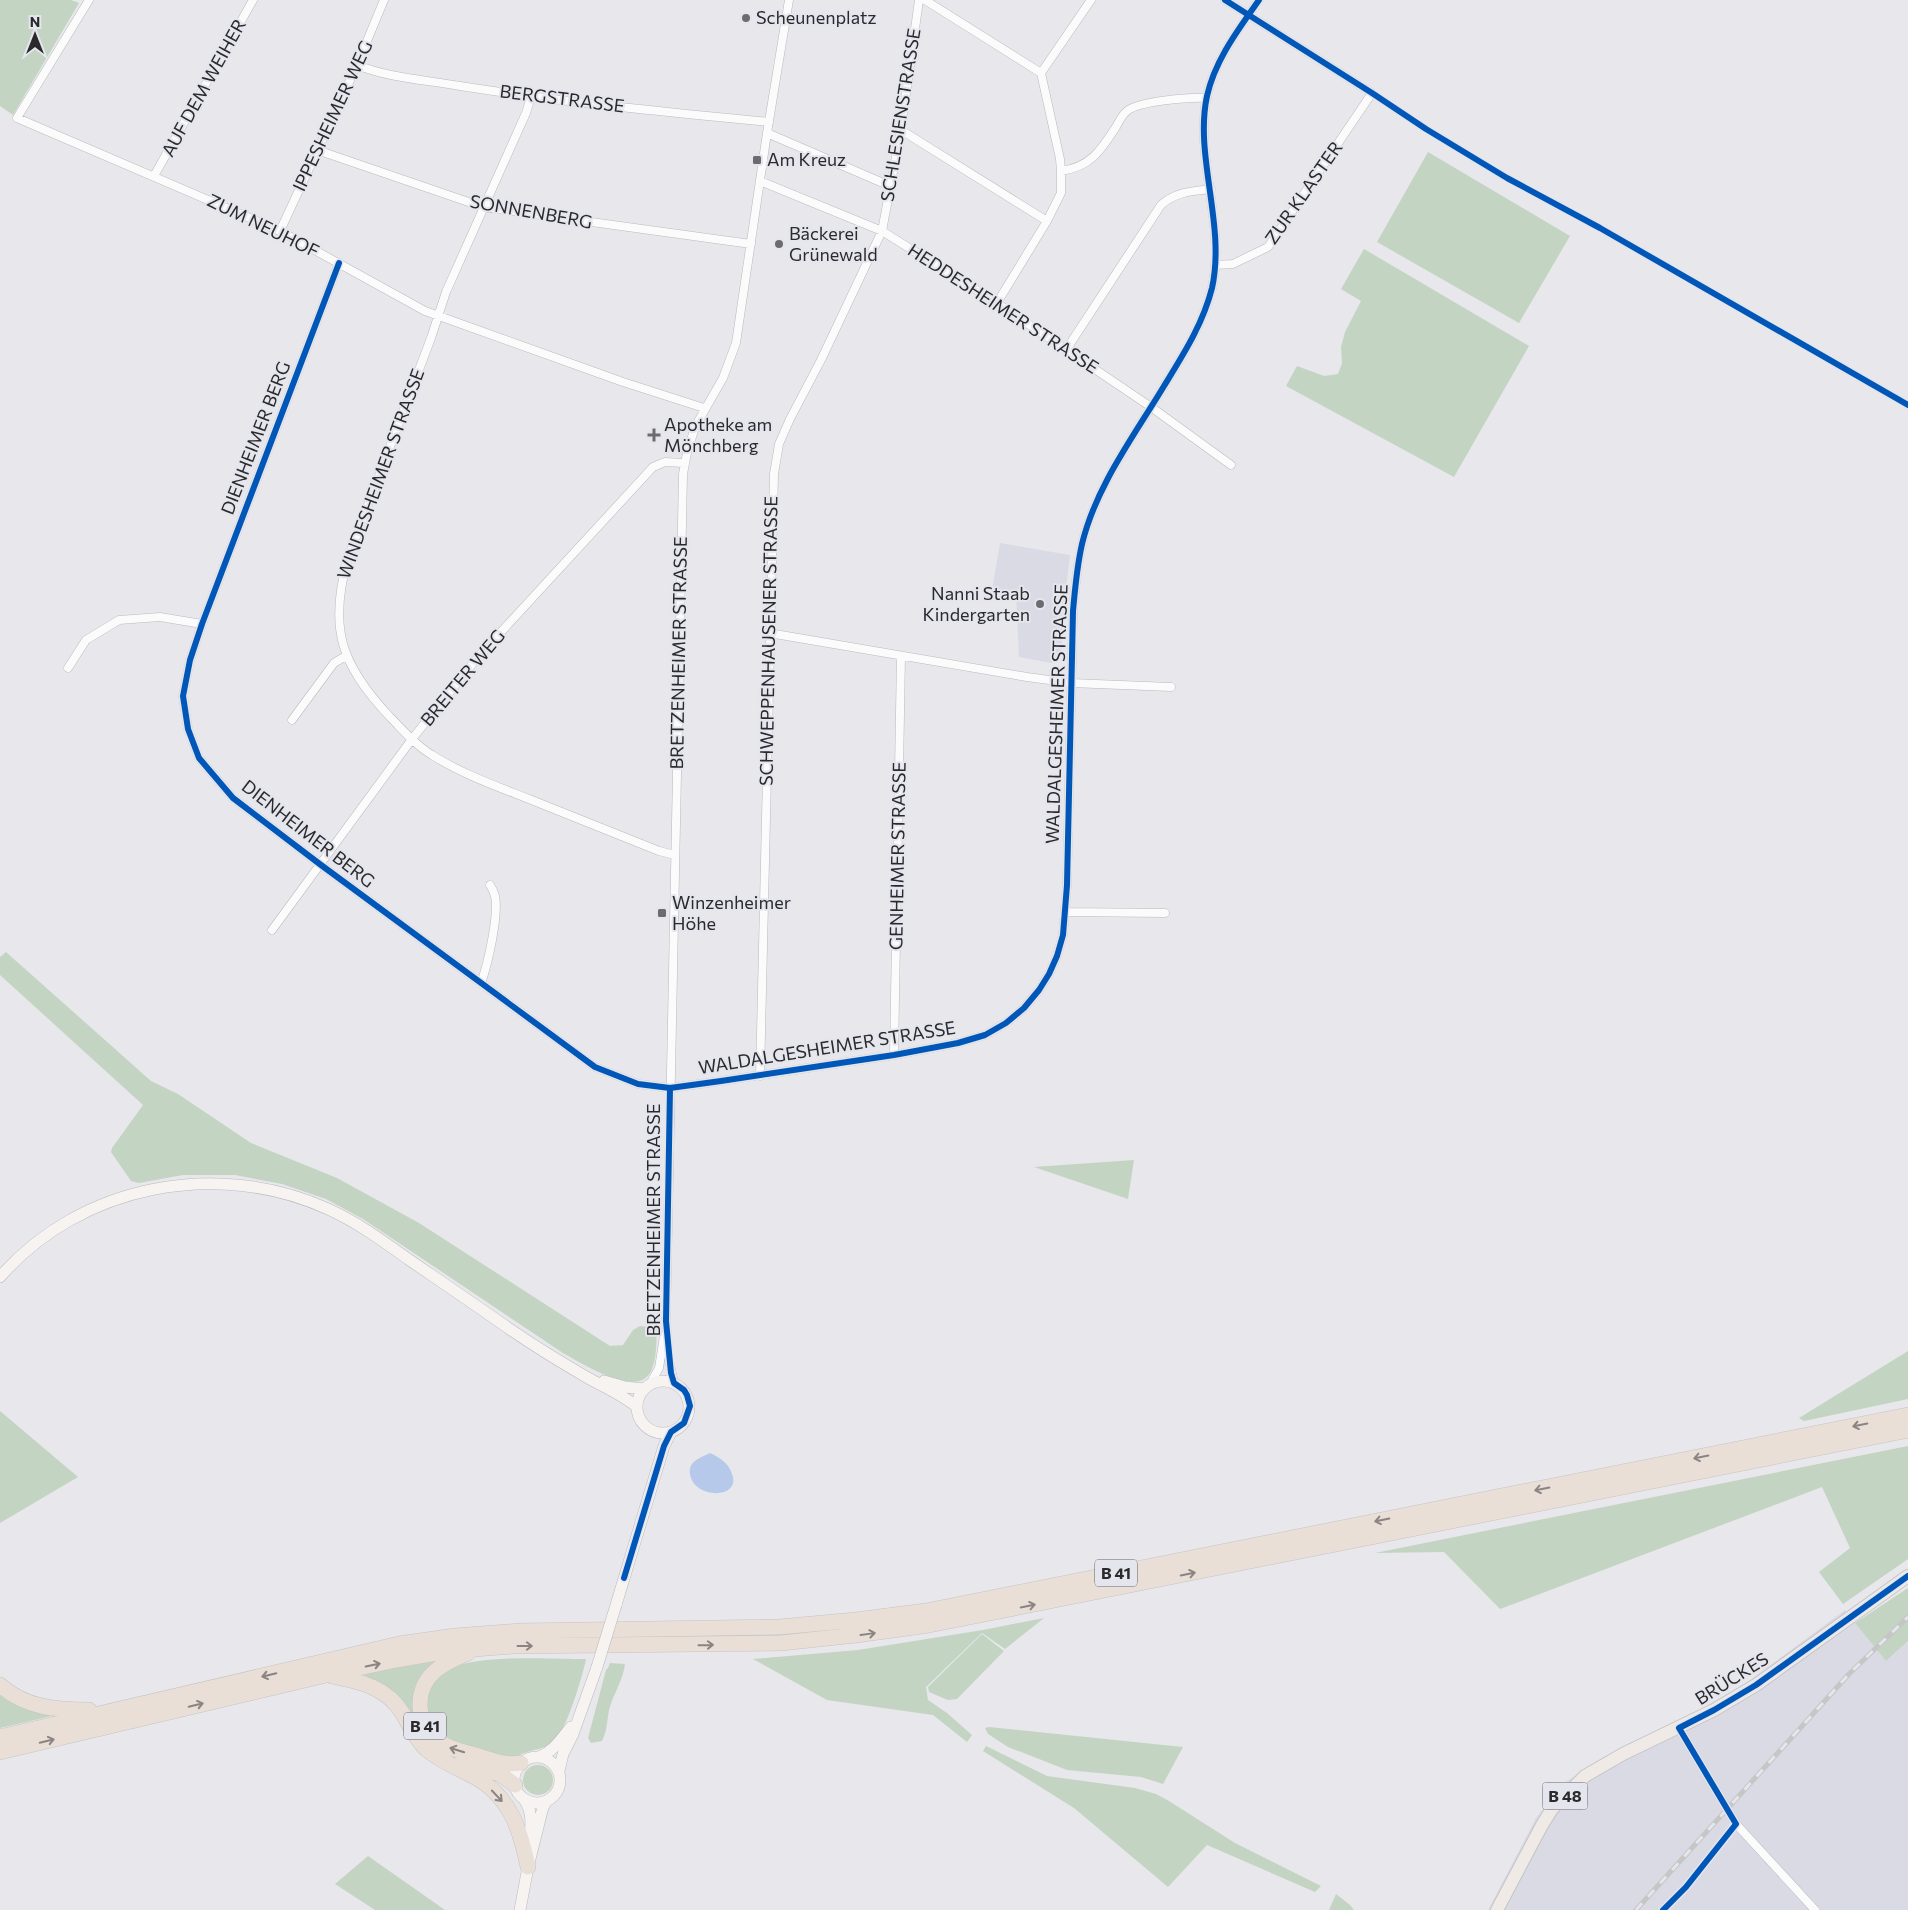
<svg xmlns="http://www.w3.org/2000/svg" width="1908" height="1910" viewBox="0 0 1908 1910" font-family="Commissioner,sans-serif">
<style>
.built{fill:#dadae4}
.green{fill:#c3d5c2}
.water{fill:#b7c9eb}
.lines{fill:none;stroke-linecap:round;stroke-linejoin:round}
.street-casing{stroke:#bababe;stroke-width:9}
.secondary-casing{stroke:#bababe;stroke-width:12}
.primary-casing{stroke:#c4c4c6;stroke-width:14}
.highway-casing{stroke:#c4c4c6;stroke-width:16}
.street{stroke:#fbfbfc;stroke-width:8}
.secondary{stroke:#f6f3f1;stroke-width:11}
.primary{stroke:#f0eae6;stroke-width:12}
.highway{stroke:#eadfd7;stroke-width:15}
.rail-casing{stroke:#c6c6c7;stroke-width:5}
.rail{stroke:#e5e5ee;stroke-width:3;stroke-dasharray:9;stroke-linecap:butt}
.secondary-bridge-casing{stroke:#bababe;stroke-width:12;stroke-linecap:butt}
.secondary-bridge{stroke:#f6f3f1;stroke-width:11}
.cycleway-casing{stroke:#e5e5ee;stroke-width:9}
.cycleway{stroke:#0057b8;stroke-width:6}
.oneway{stroke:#8a8482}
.poi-dot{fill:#6c6c70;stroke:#e5e5ee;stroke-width:2}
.labels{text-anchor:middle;stroke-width:4;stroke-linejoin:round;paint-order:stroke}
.shield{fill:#e5e5ee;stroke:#626267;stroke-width:1}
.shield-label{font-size:16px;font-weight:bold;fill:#2a2a2d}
.poi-label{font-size:18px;fill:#2a2a2d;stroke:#e5e5ee;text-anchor:start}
.street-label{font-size:18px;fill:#2a2a2d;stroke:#e5e5ee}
</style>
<rect width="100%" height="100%" fill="#e7e7ec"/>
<path class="built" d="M1000,543L1070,555L1063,613L1061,654L1057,661L1051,663L1019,657L1016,594L992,590Z
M1845,1610L1886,1661L1908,1641V1910H1488L1536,1818L1551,1798L1567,1781L1604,1757L1694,1713L1746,1683Z"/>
<path class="green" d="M0,0H71L79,3L13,115L0,106Z
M1428,152L1570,236L1519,323L1377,242Z
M1364,249L1529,346L1454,477L1286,386L1297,366L1324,376L1338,374L1342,363L1341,347L1345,332L1361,301L1341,289Z
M6,952L151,1081L178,1094L251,1143L337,1178L419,1223L610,1346L623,1345L633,1330L640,1326L657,1328C656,1340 657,1355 653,1366C643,1404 582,1363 563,1353L363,1219L326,1199L282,1184L235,1175H183L139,1183L131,1181L111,1152L112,1148L143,1105L0,975V957Z
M1134,1160L1128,1199L1034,1167Z
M1908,1351V1399L1804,1421L1799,1418Z
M0,1411L78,1477L0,1523Z
M1908,1446V1559L1843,1604L1819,1572L1850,1548L1822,1487L1500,1609L1444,1552L1375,1553Z
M1908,1588V1641L1886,1661L1855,1623Z
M1044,1618L1005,1649L982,1633L926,1687L928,1700L947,1713L972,1735L967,1742L933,1715L827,1700L753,1659L858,1650L983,1630Z
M982,1634L1004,1651L957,1699L948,1700L929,1692L928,1687Z
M586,1659C583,1675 566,1731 555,1740C546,1749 535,1749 524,1753C521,1754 517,1757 514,1757C503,1758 450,1742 441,1735C417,1719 425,1680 449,1669C479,1654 551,1659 586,1659Z
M435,1661C416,1681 410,1697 417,1723C399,1697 391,1685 360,1674Z
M610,1663L625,1664C623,1681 613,1694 609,1710C607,1721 607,1731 602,1741L591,1743L588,1738L606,1670L608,1668Z
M0,1695C16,1707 33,1712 52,1716L0,1728Z
M989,1727L1183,1747L1163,1784L1141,1777L1067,1770L1008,1747L988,1734L985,1728Z
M986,1746L1047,1776L1135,1788L1156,1794L1169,1801L1235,1843L1321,1886L1315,1892L1207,1845L1168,1887L1074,1808L983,1751Z
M523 1780a15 15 0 1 1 30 0a15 15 0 1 1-30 0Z
M368,1856L445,1910H375L335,1884Z
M1336,1894L1350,1905L1354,1910H1329Z"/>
<path class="water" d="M710,1453C720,1458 728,1462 732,1474C742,1499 694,1500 690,1474C688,1461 700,1458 710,1453Z"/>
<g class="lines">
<g class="street-casing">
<path id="street" d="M89,0L17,118L280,231L425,311L623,382L704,408
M925,0L1041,73
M357,65C389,78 426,80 460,86C562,102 665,112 769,122
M531,97L526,113L446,292L431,338L348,558C328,628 341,665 390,717C403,730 415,745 432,755C462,774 496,786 529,799C572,816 616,834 659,851L675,855
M901,130L1047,221
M767,133L890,186
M317,150L483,207L751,244
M1061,171C1091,167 1101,150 1116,127C1119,121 1122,115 1127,111C1139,101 1190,97 1207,98
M154,176L253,0
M760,181L882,231L997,303L1151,407L1231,465
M280,231L357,65L384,0
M339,263L202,624L190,660L183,696L188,729L199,758L233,798L321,865L595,1067L638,1084L670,1088L721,1081L894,1055L958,1043L985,1035L1006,1023L1024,1008L1039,990L1049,974L1057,956L1063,935L1067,885L1073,611C1075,588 1077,566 1082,544C1096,486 1134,436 1164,386C1183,355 1203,324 1212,288C1226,225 1194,156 1207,96C1215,60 1238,30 1259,0
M1215,265L1233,264L1268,247L1372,93L1225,0
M997,303L1047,221L1061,193V171L1060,159L1041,73L1091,0
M1066,350L1161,205C1175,192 1192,191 1211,189
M769,633L1027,677L1071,683L1171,687
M68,668L86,640L119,620L160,617L202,624
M292,720L334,663L346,656
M1065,912L1165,913
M272,930L412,739L478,657L653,467L665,462L684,463
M481,983C488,964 499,915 495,896C494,892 492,888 490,885
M894,1055L901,656
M760,1076L774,474L779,444L790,419L821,360L882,231L901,130L919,0
M674,1383L669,1360L666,1321L683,474L687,453L695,427L723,378L736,343L767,133L789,0
M650,1384L659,1368L664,1336
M1679,1728L1736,1824L1815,1910"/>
</g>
<g class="secondary-casing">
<path id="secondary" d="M0,1277C81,1184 218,1159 328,1209C357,1222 383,1241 408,1259C443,1283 477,1306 511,1330C536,1347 562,1363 588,1378C604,1387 623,1395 637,1407
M637 1407a26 26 0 1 1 52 0a26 26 0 1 1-52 0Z
M604,1381L625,1387L644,1389
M616,1605L664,1446L671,1432
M514 1780a23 23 0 1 1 46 0a23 23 0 1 1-46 0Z
M539,1757C554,1751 561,1739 571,1727
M559,1771L563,1754L573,1734L597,1667
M524,1799C533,1812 531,1825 530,1840
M520,1910L528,1867L543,1807L547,1801"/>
</g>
<g class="primary-casing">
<path id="primary" d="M1497,1910L1542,1825L1552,1809L1585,1776L1623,1754L1714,1710L1756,1685L1908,1576"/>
</g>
<g class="highway-casing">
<path id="highway" d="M468,1653C457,1658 443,1663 434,1672C413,1691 416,1726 440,1742C449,1749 461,1751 472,1754C489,1759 504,1766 521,1763
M332,1676C361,1682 387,1687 403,1714C410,1726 416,1739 426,1749C439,1760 457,1768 473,1776C510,1796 520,1828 528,1867
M0,1685C26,1708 56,1710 89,1710
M0,1737L399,1644L455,1636L520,1631L779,1627L856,1620L926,1611L1908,1415
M0,1752L326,1675L396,1660L448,1651L513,1646L781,1643L856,1635L929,1625L1908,1430
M461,1763L500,1774L515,1785"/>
</g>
<use href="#street" class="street"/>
<use href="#secondary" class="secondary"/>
<use href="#primary" class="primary"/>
<use href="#highway" class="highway"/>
<g class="rail-casing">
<path id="rail" d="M1636,1910L1849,1674L1908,1617"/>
</g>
<use href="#rail" class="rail"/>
<g class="secondary-bridge-casing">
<path id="secondary-bridge" d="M597,1667L616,1605"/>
</g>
<use href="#secondary-bridge" class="secondary-bridge"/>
<g class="cycleway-casing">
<path id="cycleway" d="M1225,0L1372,93L1426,129L1507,178L1600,228L1908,405
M339,263L202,624L190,660L183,696L188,729L199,758L233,798L321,865L595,1067L638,1084L670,1088L721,1081L894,1055L958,1043L985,1035L1006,1023L1024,1008L1039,990L1049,974L1057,956L1063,935L1067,885L1073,611C1075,588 1077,566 1082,544C1096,486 1134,436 1164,386C1183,355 1203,324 1212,288C1226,225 1194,156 1207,96C1215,60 1238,30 1259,0
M624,1578L664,1446L671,1432L684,1423L690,1406L687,1395L684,1390L674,1383L671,1373L666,1321L670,1088
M1663,1910L1686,1887L1736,1824L1679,1728L1714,1710L1756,1685L1908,1576"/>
</g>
<use href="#cycleway" class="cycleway"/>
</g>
<defs><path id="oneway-shaft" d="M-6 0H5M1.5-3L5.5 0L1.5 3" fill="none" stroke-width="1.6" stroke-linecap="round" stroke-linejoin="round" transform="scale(1.25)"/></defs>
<g class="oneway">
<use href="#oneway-shaft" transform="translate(1860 1425) rotate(168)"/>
<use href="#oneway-shaft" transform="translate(1701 1457) rotate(169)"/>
<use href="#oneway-shaft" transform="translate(1542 1489) rotate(169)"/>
<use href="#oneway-shaft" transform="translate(1382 1520) rotate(169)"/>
<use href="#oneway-shaft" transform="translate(1188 1574) rotate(-11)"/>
<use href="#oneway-shaft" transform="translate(1028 1606) rotate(-11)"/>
<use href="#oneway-shaft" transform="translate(868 1634) rotate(-8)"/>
<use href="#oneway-shaft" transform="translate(706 1645) rotate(-1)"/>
<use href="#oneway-shaft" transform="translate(525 1646)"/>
<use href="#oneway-shaft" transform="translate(373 1665) rotate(-12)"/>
<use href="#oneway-shaft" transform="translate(269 1675) rotate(167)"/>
<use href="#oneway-shaft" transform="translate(196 1705) rotate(-13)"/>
<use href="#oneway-shaft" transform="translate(47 1741) rotate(-14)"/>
<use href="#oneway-shaft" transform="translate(457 1750) rotate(-163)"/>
<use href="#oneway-shaft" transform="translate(497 1796) rotate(47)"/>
</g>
<g class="poi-dot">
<circle cx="746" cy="18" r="5"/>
<rect x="752" y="155" width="10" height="10" rx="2.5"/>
<circle cx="779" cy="244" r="5"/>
<path d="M651.5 427.5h5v5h5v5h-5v5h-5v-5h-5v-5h5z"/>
<circle cx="1040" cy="604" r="5"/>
<rect x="657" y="908" width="10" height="10" rx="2.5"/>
</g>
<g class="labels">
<g class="shield">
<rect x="1095" y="1559.5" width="42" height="27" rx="4"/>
<rect x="404" y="1712.5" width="42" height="27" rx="4"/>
<rect x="1542.5" y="1782.5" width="45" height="27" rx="4"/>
</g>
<g class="shield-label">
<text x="1116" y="1579">B 41</text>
<text x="425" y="1732">B 41</text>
<text x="1565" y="1802">B 48</text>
</g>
<g class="poi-label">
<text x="756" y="24">Scheunenplatz</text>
<text x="767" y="166">Am Kreuz</text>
<text x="789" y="240">Bäckerei<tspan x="789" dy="21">Grünewald</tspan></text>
<text x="664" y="431">Apotheke am<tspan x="664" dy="21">Mönchberg</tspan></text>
<text x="1030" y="600" text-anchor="end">Nanni Staab<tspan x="1030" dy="21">Kindergarten</tspan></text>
<text x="672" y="909">Winzenheimer<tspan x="672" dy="21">Höhe</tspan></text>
</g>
<g class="street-label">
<text transform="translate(204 88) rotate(-61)" y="6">AUF DEM WEIHER</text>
<text transform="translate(562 99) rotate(7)" y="6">BERGSTRASSE</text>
<text transform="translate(901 115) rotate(-81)" y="6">SCHLESIENSTRASSE</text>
<text transform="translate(333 116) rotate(-65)" y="6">IPPESHEIMER WEG</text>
<text transform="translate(1304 193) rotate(-55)" y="6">ZUR KLASTER</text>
<text transform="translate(531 212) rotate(10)" y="6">SONNENBERG</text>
<text transform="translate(263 226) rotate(26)" y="6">ZUM NEUHOF</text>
<text transform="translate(1003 309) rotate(33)" y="6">HEDDESHEIMER STRASSE</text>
<text transform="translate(256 438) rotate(-69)" y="6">DIENHEIMER BERG</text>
<text transform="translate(381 474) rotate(-70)" y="6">WINDESHEIMER STRASSE</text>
<text transform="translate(769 641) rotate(-89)" y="6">SCHWEPPENHAUSENER STRASSE</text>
<text transform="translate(679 653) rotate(-89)" y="6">BRETZENHEIMER STRASSE</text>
<text transform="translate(463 678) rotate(-50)" y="6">BREITER WEG</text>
<text transform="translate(1057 714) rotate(-88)" y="6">WALDALGESHEIMER STRASSE</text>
<text transform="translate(308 834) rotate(38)" y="6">DIENHEIMER BERG</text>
<text transform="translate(898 856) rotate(-89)" y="6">GENHEIMER STRASSE</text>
<text transform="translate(827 1048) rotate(-9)" y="6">WALDALGESHEIMER STRASSE</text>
<text transform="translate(654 1220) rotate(-90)" y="6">BRETZENHEIMER STRASSE</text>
<text transform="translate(1732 1679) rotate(-32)" y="6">BRÜCKES</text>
</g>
</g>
<g transform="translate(35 35)" stroke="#e5e5ee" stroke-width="4" paint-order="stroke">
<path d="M0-4L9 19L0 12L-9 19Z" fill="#2a2a2d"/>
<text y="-8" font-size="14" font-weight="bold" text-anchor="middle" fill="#2a2a2d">N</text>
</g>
</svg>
